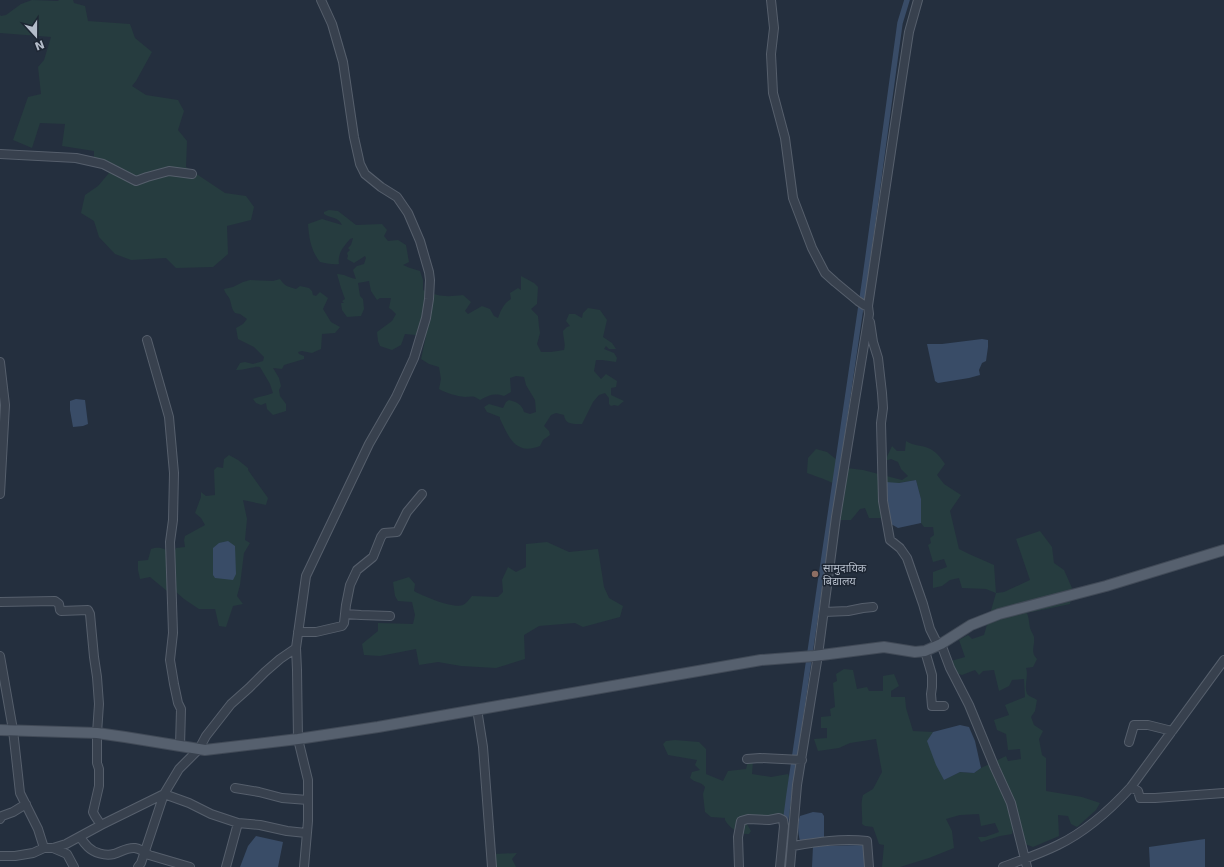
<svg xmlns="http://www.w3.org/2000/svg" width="1224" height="867" viewBox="0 0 1224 867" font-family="'DejaVu Sans','Noto Sans Devanagari',sans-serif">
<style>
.green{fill:#263c3f}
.water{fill:#394c67}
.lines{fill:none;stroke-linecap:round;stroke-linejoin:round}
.canal{stroke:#394c67;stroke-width:5.5}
.minor-casing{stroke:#565f6c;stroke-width:10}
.major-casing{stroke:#414a57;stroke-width:12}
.minor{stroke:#38414e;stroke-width:8}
.major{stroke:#56606e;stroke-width:10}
.education-dot{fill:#8d6e63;stroke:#1d2633;stroke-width:1.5}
.labels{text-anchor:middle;stroke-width:3;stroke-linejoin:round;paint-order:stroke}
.poi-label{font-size:11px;fill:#b4bcc9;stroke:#1d2633;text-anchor:start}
</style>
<rect width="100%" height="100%" fill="#242f3e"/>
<path class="green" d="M32,0L58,1L59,0H73L74,3L85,6L88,21L130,24L135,38L152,52L136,81L132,86L146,95L178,100L184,111L178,130L187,141L186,167L225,193L246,196L254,207L251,220L227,226L228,254L213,267L176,268L166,258L131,260L115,254L99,237L94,221L81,213L85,195L98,186L109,173L94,157V151L62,146L65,124L40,123L32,148L13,140L28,97L41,94L38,67L44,60L51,37L0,33V15L1,16L6,15L21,4Z
M329,210L338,211L356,225L382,224L387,230L384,236L388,241L398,240L406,245L409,262L403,265L410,268L420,271L423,280V290C440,297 446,297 463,295L471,302L465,311L468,314L482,306L490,309L494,316L498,318C501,310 503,304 511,299L510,293L518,288L521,290V276L534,283L538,287L537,304L531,309L538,316L539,327L540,333L537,344L541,352H551L564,350C566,343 563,338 563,331L567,327L570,326L566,321L569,314H575L582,318L583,313L588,308L600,310L607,320L603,337L612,343L616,349H609L606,346L604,349L614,353L617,358L616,362L602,360H596L594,371L601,379L606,374L617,381L616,387L611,388V395L624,401L618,406L614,405L611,406L609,404V398L605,393L599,395L593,402L582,424C574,424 565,425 564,415L556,413L551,415L544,426L549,431L550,435L543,440L540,446C515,456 509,437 500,419V417L487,412L484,407L489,404L503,408L506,402L509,400C516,402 522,404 524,412L530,414L536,412L535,400L526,385L524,377L516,376L510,378L511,392L504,396C494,393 489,395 480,400C472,395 473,397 465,397C456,396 446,393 439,389L441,379L439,367L429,364L421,359L426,336L405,334L401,345L392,350L380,346L378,341L377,332L392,321L396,314L392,310L389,308L391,298H380L377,300L371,291L369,281L358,283L360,296L363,299L364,309L361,316L347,317L342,310L341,303H344L342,301L345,299L341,288L337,274C345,274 349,278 356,279L353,270L357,266L364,264L366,258L365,256L354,263L347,259L348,256L347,253L350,250L348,248L351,245L353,238L350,239C344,246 337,254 339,264C332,265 326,263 320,262C311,251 309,238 308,224L322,219L342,225C338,216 331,219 324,214V212Z
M280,279C284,286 289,287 296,289L300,286L309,288L312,291L313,295L316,296L320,292L328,298L323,309L331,322L340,327L335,333L322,334L321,349L312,353L302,351L298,352L299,354L304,356V359L284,365L282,369L273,368L279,378L281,386L279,390L280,396L286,404V411L273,415L267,409L266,403L261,405L256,403L253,399C260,396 266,396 273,393L270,384L260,367C252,366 245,370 236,370L240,363L245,362L253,364L263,361L264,357L254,347L238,339L236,328L243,324L247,319L240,314L235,313C231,308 232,306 230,300C229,296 225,294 224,289L233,287L243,282L250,280L273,281Z
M906,441C913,446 921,445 928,448C936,451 941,458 945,464L937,475L944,484L961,495L950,511L959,549L969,554L994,565L996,593L1004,592L1030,580L1016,539L1040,531L1052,547L1054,563L1064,570L1072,588L1070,604L1027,613C1029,618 1029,623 1030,628C1031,631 1033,634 1034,637C1035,646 1030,652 1037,659L1033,667L1026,668C1029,675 1023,689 1028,695C1030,697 1035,698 1037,700L1035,711L1031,717L1034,725L1043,731L1039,739L1042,755L1046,758V791L1082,797L1100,803L1096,810L1077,827L1071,824L1068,816L1058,815L1059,836L1033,847L1020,842L1013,829L1012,834L1000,836L981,842L978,837H985L999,832L995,823L981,826L979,814L960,815L946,819L952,831L954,848L929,858L900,867H882L884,845L879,844L873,827L865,826L862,824C863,814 860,805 863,795L873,789L882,772L876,739L850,743L839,748L818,751L814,739L827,738V728H821V717L831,716L830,709L835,707L833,683L837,681L836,674L844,669L853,670L857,689L867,687L869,691H883V676L894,674L899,686L891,691V697H905L906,708L913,731L933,732L928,741L944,780L960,772L974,773L981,768L1006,756L1008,761L1021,759L1020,749L1008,750L1006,734L997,730L994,720L1009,715L1005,705L1025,697L1024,679L1012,680L1009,686L999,691L994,670L983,671L979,675L975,670L962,675L956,673L951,661L965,657L959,640L968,635L972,639L984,635L996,593L986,589L962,588L959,578L950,580L942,586L933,588V572L947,567L944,559L933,562L928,545L931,543L930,538L934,535L933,527H924L921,523V499L916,480L899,483L883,521L881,518H869L865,508L860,509L851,520H838L839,509L845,494C841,483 817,477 807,473L808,458L816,449L827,452L847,468L863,470L902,480L908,476L901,469L898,462L891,459L885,461L892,446L897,451H905Z
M229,455L238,460L248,468V470L268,498L266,505L243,500L247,519L245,540L250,543L244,553L240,585L237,596L243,604L233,606L226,627L219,626L215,609H199L184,599L176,592L167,591L150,577L140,579L138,570V561L148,560L151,549C160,546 165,549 173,554L176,548L185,547L184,540L185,536L205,525L201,518L195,513L201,497V492L206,496L215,495L214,470L217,467L223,468L224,459Z
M547,542L569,552L598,549L604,587L609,598L623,606L620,617L583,627L575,623L539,626L524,635L525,659L496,668L461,666L438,662L419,665L416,649L380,656L364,655L362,644L378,631V623L413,624L415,615L412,602L398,601L395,596L393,582L409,577L415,584L414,591C423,596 453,609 463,605C467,603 469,599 472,596L498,597L503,592L502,580L508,567L516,572L526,567V544Z
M675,740L699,742L706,749V774L723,781L728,771L746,769L748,761H753L752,774L771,777L788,774L794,789L796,814L800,816L784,817L750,816L747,824L751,831L749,834C740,835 729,828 725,820V818L711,817L705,812L703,794L705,787C700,781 695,783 690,778L692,772L700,770L695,765L697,760L668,755L663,744L666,741Z
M517,853L512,859L516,867H494V854Z"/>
<path class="water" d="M982,339L988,340V347L986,361L982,363L979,370L980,375L969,378L938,383L935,381L927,344H942Z
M76,399L85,400L88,424L83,426L73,427L70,410V401Z
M916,480L921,499V523L898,528L891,524L885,498L886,482L899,483Z
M228,541L235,546L236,574L233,580L215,578L213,575V548L219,543Z
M960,725L969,727L975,741L981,768L974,773L960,772L944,780L936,765L927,741L933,732Z
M813,812L822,813L824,816V838L800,841C798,833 797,824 800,816Z
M256,836L283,842L278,867H240L248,846Z
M1205,839V867H1150L1149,847Z
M867,845L868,867H812L813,846Z"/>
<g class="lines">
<path class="canal" d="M785,825L789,795L865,279L900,23L907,0"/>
<g class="minor-casing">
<path id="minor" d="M771,0L774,28L771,54L773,93L785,138L793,198L812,248L825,273L835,282L858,301L864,305L868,306
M0,154L76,158L103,164L136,181L147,177L169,171L192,174
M870,322L873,342L878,358L882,393L883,408L881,423L883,501L890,540L900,548L907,558L923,604L930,629L937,643L941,644L950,668L969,705L995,768L1011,803L1027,867
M147,340L169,417L174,473L173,520L170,542L173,633L170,660L174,684L178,703L181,709L180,746
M0,362L5,405L0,494
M0,602L55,601L59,604L60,610L61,611L88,610L90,614L94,657L97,677L99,704L97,733V763L99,769V786L93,812L95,816L101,825
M824,612L848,611L863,608L873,607
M345,614L361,615L390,616
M298,632H316L342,626L344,623L346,605L350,585L357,570L373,557L381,537L384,533L397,532L407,512L422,494
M925,651L932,675V687L931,694L932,706H944
M0,656L13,730L20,793L38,829L44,848
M477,709L483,747L492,867
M1129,742L1134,725H1148L1172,731
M747,759L760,758L802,760
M1131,787L1138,791L1140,798H1155L1224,793
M235,788L259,792L282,798L308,800
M0,819L2,816L13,812L26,804
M80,837C82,840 85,844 88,847C94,853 105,856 114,854C121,852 127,847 135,848C140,849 145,852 149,855L190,867
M793,846C817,842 842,838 867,841L869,867
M53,848L67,854L74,867
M0,856H15L33,853L44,848H53L66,844L101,825L164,794L179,769L199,749L206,736L231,704L249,688L265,672L280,659L296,648
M138,867L141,863L164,794L189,803L211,814L238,823L260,825L287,831L306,833
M226,867L238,823
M304,867L308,821V780L298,739L297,670L296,648L306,576L369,444L396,397L414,358L426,318L429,299L430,280L429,272L420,241L408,213L397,197L381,187L365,174L360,164L354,137L343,62L332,24L321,0
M739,867L738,837L741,821L748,819L769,820L779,818L783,820L784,826L780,867
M790,867L797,785L818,655L836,517L869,314L868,306L901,84L909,32L918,0
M1003,867C1021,860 1040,854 1058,845C1085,832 1110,810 1131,787L1224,660"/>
</g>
<g class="major-casing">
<path id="major" d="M0,730L97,733L125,737L205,750L298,739L378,727L761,660L814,656L884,647L915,652L925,651L941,644L971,625L999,614L1106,586L1224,550"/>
</g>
<use href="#minor" class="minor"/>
<use href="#major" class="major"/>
</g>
<circle class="education-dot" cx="815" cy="574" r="4"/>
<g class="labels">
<g class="poi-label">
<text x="823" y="572">सामुदायिक<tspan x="823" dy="13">बिद्यालय</tspan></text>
</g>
</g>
<g transform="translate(36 36) rotate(159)" stroke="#1d2633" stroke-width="3" paint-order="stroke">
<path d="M0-3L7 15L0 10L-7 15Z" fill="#b4bcc9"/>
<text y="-6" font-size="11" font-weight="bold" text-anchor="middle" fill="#b4bcc9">N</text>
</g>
</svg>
